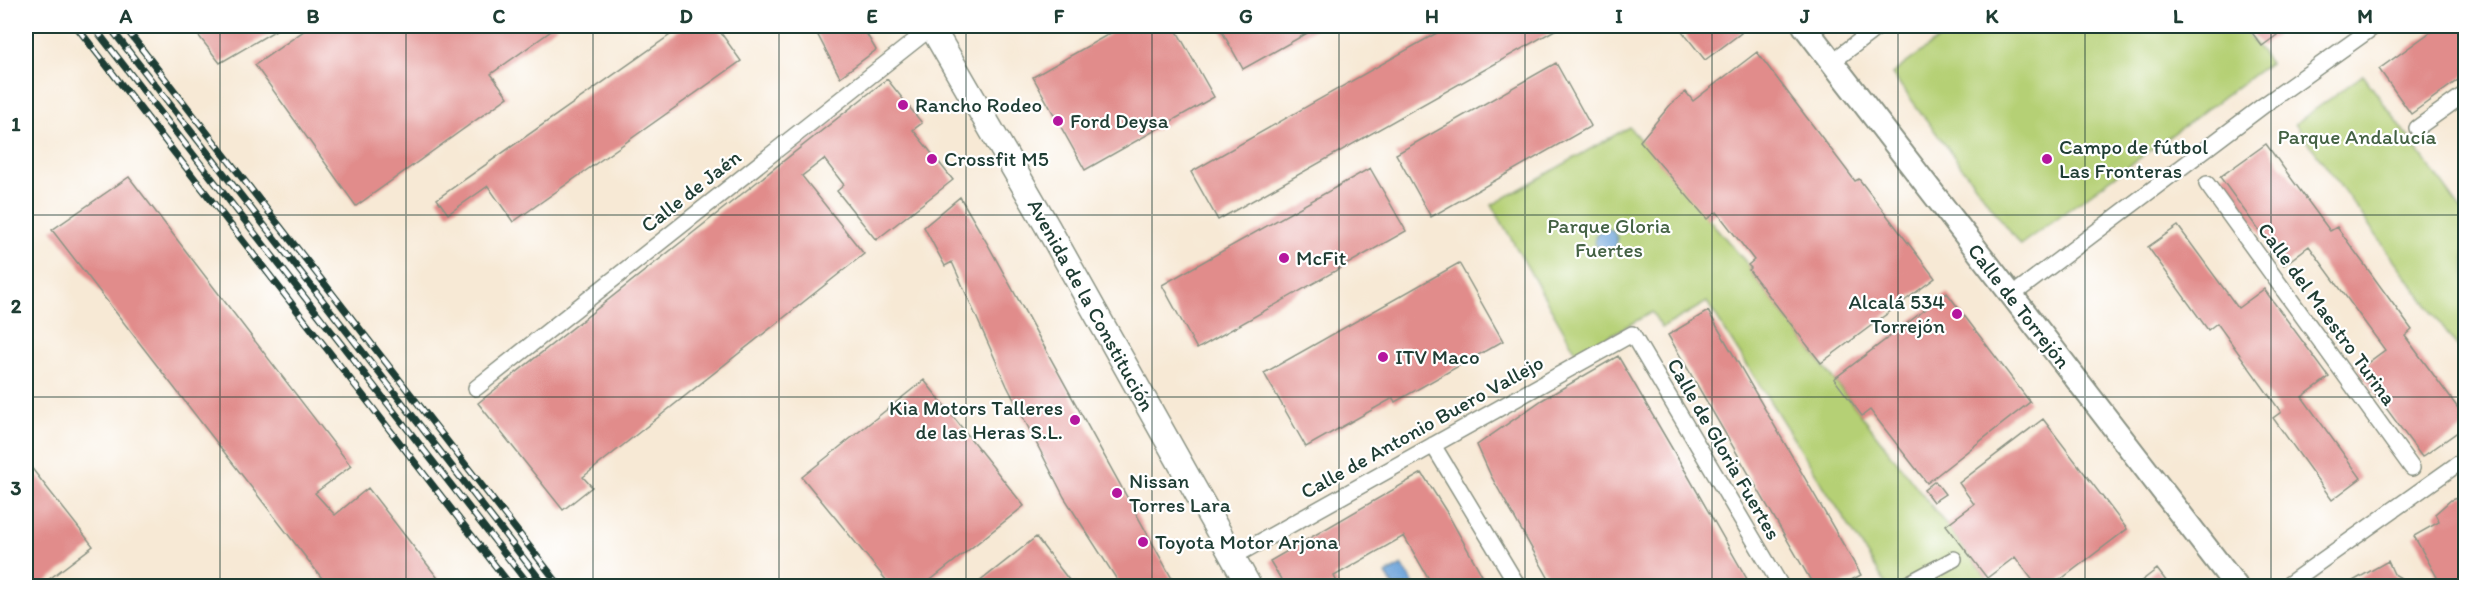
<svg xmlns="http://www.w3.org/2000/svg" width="2491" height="612" viewBox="0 0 2491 612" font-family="Itim,sans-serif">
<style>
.green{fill:#b5d075;stroke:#6a8654;stroke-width:1.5}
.water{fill:#6aa2d9;stroke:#447086;stroke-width:1.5}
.building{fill:#e18c8b}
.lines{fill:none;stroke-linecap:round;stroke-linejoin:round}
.street-casing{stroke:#8b9384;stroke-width:18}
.secondary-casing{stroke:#8b9384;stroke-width:26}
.primary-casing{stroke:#8b9384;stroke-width:27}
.street{stroke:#fff;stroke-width:15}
.secondary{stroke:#fff;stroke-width:22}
.primary{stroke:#fff;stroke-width:24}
.rail-casing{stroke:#1f3d34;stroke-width:7}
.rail{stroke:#fff;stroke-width:4.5;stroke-dasharray:14;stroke-linecap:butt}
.grid{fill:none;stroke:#1f3d34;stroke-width:1.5;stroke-opacity:0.55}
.poi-dot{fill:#b5179e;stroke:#fff;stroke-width:2}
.labels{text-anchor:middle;stroke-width:4.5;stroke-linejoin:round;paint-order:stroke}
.poi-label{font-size:21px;fill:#1f3d34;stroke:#fff;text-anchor:start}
.park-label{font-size:21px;fill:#446244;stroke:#fff}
.street-label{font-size:21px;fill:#1f3d34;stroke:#fff}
.neatline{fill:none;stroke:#1f3d34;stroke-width:2}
.grid-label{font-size:20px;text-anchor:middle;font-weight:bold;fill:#1f3d34}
</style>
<rect width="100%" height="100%" fill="#fff"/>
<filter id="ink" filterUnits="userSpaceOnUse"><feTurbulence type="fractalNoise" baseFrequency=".0167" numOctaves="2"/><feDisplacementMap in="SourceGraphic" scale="12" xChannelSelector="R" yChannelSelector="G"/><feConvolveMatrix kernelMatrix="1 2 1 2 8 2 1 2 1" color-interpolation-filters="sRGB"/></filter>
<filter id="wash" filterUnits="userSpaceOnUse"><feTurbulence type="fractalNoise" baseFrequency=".008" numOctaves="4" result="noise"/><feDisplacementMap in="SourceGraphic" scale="24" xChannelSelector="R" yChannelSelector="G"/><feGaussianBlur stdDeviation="1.35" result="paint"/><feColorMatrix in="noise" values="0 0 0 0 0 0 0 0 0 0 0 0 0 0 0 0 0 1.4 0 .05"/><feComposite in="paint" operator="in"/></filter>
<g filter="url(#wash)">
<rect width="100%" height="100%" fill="#f7e9d5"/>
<path class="green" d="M1956,26H2242L2270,63L2020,245L1892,74Z
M2363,75L2465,215V357L2295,124Z
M1629,127L1751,268L1749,270L1987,578L1996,586H1887L1707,302L1662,328L1652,312L1577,354L1492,205Z"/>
<path class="water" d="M1595 240a11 11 0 1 1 22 0a11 11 0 1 1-22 0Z
M1402,565L1415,586H1393L1386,574Z"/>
<g id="blocks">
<path class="building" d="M191,26H283L220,63Z
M311,26H558L491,74L508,97L356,206L255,65Z
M683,26H716L741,61L513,222L488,186L448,214L437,199Z
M813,26H862L876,50L840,77Z
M1123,26H1174L1214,97L1085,170L1033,77Z
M1219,26H1320L1243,69Z
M1449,26H1562L1218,220L1191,172Z
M1678,26H1736L1741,33L1705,60Z
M2247,26H2282L2274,32L2277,35L2262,46Z
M2439,26H2466V74L2411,114L2379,69Z
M1757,52L1855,181L1859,179L1935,278L1821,363L1749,270L1751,268L1748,265L1754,260L1717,212L1707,219L1640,141L1671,104L1686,92L1693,101Z
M1556,63L1591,126L1431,217L1396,154Z
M887,79L922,123L913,130L953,180L876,240L837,191L844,185L824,159L802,176L864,254L583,477L592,487L563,510L478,403Z
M2266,144L2330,231L2337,227L2412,330L2405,336L2466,419V426L2422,457L2358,370L2385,350L2309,246L2284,265L2220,177Z
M1370,168L1406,231L1197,349L1162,285Z
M129,177L351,466L315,493L335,515L368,488L444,586H328L52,230Z
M960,197L987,243L1176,586H1121L1064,497L1007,386L952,262L945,266L924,227Z
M2178,226L2238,308L2264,289L2329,377L2302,397L2361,478L2332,500L2273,418L2281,412L2217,323L2208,330L2148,247Z
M1459,263L1503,341L1395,402L1393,398L1306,447L1264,373Z
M1947,293L2030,402L1927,483L1870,410L1862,416L1834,379Z
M1708,311L1861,575L1840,586H1814L1668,335Z
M1618,356L1687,474L1751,586H1553L1491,476L1477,445L1542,400Z
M924,380L1024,506L923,586H891L802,477Z
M2043,419L2127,529L2052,586H2037L2015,557L1987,578L1946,525L1974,504L1959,483Z
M26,461L93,546L40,586H26Z
M1422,473L1446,511L1488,586H1433L1404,536L1334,576L1339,586H1285L1270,561Z
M1935,481L1945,494L1933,502L1924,490Z
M2466,495V584L2461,586H2442L2414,536L2439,522L2435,514L2451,500Z
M1036,537L1072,584L1075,583L1080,586H980L978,583Z
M2388,561L2394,574L2401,578L2405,586H2344Z
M2157,569L2170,586H2135Z"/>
</g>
</g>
<g filter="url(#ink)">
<use href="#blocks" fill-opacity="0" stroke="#8b9384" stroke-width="1.5"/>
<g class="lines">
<g class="street-casing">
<path id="street" d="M1832,62L1879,26
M2417,128L2466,93
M2207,184L2412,468
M2011,296L2264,105L2375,26
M476,388L932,27
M1433,445L1518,586
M1233,557L1632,334L1781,586
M1904,586L1954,559
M2286,586L2466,458"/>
</g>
<g class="secondary-casing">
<path id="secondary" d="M1804,26L2236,586"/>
</g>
<g class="primary-casing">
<path id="primary" d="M931,26L1047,226L1249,586"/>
</g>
<use href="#street" class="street"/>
<use href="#secondary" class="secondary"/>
<use href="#primary" class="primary"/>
<g class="rail-casing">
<path id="rail" d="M76,26L511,586
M93,26L530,586
M109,26L545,586
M124,26L560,586"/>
</g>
<use href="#rail" class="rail"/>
</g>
</g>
<path class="grid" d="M220,26V586M406,26V586M593,26V586M779,26V586M966,26V586M1152,26V586M1339,26V586M1525,26V586M1712,26V586M1898,26V586M2085,26V586M2271,26V586M26,215H2466M26,397H2466"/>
<g class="poi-dot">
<circle cx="903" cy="105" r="6"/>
<circle cx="1058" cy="121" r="6"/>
<circle cx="932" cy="159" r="6"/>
<circle cx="2047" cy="159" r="6"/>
<circle cx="1284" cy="258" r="6"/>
<circle cx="1957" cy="314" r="6"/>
<circle cx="1383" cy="357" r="6"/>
<circle cx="1075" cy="420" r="6"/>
<circle cx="1117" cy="493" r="6"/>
<circle cx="1143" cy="542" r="6"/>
</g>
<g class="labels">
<g class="poi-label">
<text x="915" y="112">Rancho Rodeo</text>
<text x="1070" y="128">Ford Deysa</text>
<text x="2059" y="154">Campo de fútbol<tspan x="2059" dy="24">Las Fronteras</tspan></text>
<text x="944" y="166">Crossfit M5</text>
<text x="1296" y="265">McFit</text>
<text x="1945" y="309" text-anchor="end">Alcalá 534<tspan x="1945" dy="24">Torrejón</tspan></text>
<text x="1395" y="364">ITV Maco</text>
<text x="1063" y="415" text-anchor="end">Kia Motors Talleres<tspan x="1063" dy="24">de las Heras S.L.</tspan></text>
<text x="1129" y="488">Nissan<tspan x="1129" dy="24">Torres Lara</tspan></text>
<text x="1155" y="549">Toyota Motor Arjona</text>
</g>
<g class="park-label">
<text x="2357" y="144">Parque Andalucía</text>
<text x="1609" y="233">Parque Gloria<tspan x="1609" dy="24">Fuertes</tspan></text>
</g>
<g class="street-label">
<text transform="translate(691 191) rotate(-38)" y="7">Calle de Jaén</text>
<text transform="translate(1091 305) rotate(61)" y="7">Avenida de la Constitución</text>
<text transform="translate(2019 306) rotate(52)" y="7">Calle de Torrejón</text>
<text transform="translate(2327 314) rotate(54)" y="7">Calle del Maestro Turina</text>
<text transform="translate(1422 427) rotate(-29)" y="7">Calle de Antonio Buero Vallejo</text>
<text transform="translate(1724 449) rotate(60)" y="7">Calle de Gloria Fuertes</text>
</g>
</g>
<rect width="2491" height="612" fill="none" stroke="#fff" stroke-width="66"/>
<rect x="33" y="33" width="2425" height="546" class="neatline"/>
<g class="grid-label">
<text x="126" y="23">A</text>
<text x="313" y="23">B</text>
<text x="499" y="23">C</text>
<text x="686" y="23">D</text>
<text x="872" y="23">E</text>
<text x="1059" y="23">F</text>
<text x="1246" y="23">G</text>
<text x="1432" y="23">H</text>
<text x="1619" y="23">I</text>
<text x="1805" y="23">J</text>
<text x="1992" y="23">K</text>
<text x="2178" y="23">L</text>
<text x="2365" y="23">M</text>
<text x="16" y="131">1</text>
<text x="16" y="313">2</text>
<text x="16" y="495">3</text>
</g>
</svg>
